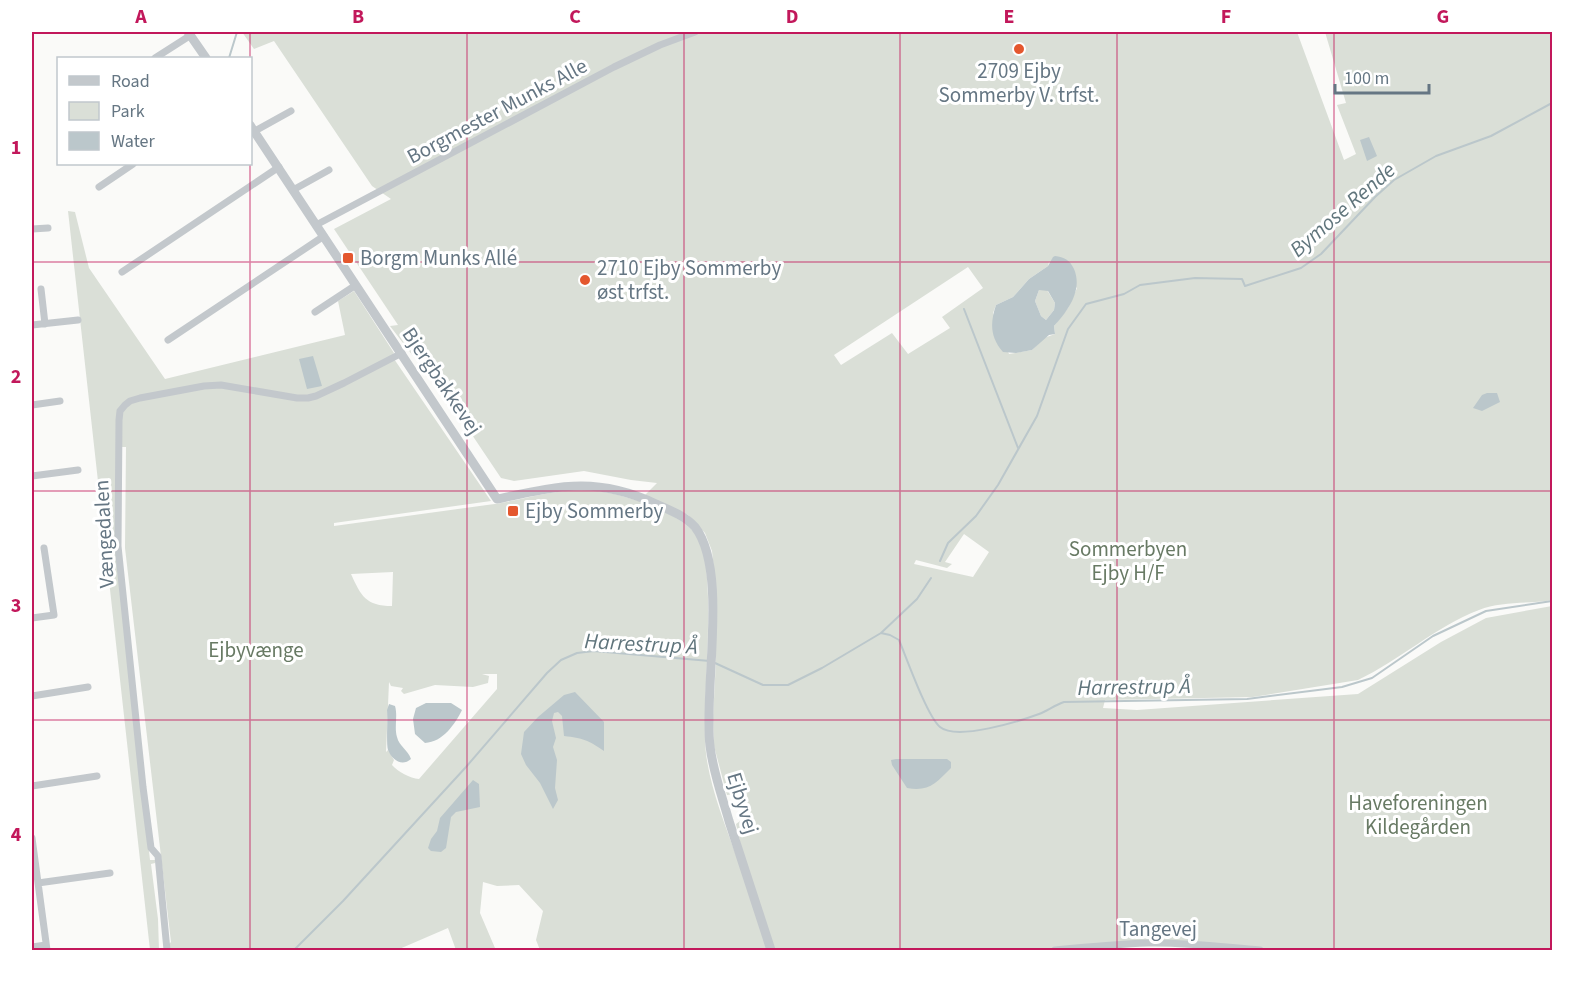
<svg xmlns="http://www.w3.org/2000/svg" width="1584" height="982" viewBox="0 0 1584 982" font-family="'Source Sans 3',sans-serif">
<style>
.green{fill:#dadfd7;fill-rule:evenodd}
.water{fill:#bbc7cb;fill-rule:evenodd}
.lines{fill:none;stroke-linecap:round;stroke-linejoin:round}
.stream{stroke:#bbc7cb;stroke-width:2}
.minor{stroke:#c3c8cc;stroke-width:7}
.tertiary{stroke:#c3c8cc;stroke-width:9}
.grid{fill:none;stroke:#c2185b;stroke-width:1.5;stroke-opacity:0.55}
.poi-dot{fill:#e4572e;stroke:#fff;stroke-width:2}
.labels{text-anchor:middle;stroke-width:6;stroke-linejoin:round;paint-order:stroke}
.poi-label{font-size:21px;fill:#657683;stroke:#fff;text-anchor:start}
.street-label{font-size:21px;fill:#657683;stroke:#fff}
.park-label{font-size:21px;fill:#687a64;stroke:#fff}
.water-label{font-size:22px;font-style:italic;fill:#60757c;stroke:#fff}
.neatline{fill:none;stroke:#c2185b;stroke-width:2}
.grid-label{font-size:20px;text-anchor:middle;font-weight:bold;fill:#c2185b}
</style>
<rect width="100%" height="100%" fill="#fafaf8"/>
<path class="green" d="M242,32H1297L1344,160L1356,154L1337,105L1346,103L1325,32H1552V600C1529,604 1501,601 1479,610C1435,627 1400,660 1358,680L1253,697L1105,700L1103,708L1137,710L1358,694L1441,642L1486,618L1552,606V950H1253V947L1093,944L1040,950H540L536,940L543,911L519,885L497,886L483,882L480,913L495,948L534,950H456L448,928L397,950H163L171,942L125,548L126,447H122V429L115,502L132,699L150,860H155V863L151,864L158,919L159,950H150L68,211L75,212L89,268L165,379L345,335L338,301L354,291L394,353L392,356L491,501L334,523V526C385,519 436,512 487,505C520,501 552,489 585,490C614,490 680,511 696,535C704,547 706,564 707,578C711,631 704,684 705,737C705,775 723,819 736,855H743L736,824L743,819L737,794L727,795L714,746L713,719L716,659L715,580L712,551L705,533L688,515L645,495L657,483L631,480L584,471L514,481L501,478L419,356H413L390,326L398,325L334,229L391,199L372,186L274,41L254,49ZM1049,262L1077,288L1068,308L1054,326L1055,334L1044,338L1032,350L1009,354L993,313L996,305L1013,297L1029,279L1048,266ZM968,267L983,288L942,317L950,328L908,354L892,333L841,365L834,355ZM964,534L989,552L973,577L914,564L916,560L947,568L952,564L945,562ZM393,572L392,606C366,606 361,596 351,574ZM482,674H497V689L419,779C410,778 398,772 392,765L394,760L388,750L386,752L389,682L391,686L403,688L401,691L404,694L435,685L473,687L488,683L489,676Z
M1039,290H1047L1055,303L1054,310L1046,320L1041,316L1035,301Z"/>
<path class="water" d="M1369,137L1377,156L1367,161L1360,140Z
M1055,256C1064,257 1070,260 1074,269C1083,290 1068,311 1054,326L1055,334L1049,335L1032,350L1016,353L1003,352C990,337 990,323 996,305L1013,297L1029,279L1048,266L1053,257ZM1039,290L1048,291L1055,303L1054,310L1046,320L1041,316L1035,301Z
M313,356L322,386L307,389L299,359Z
M1487,393H1497L1500,402L1482,411L1473,408L1482,395Z
M575,692L604,722V751C588,740 583,738 564,736L562,716L558,712L554,713L552,721L556,738L553,747L557,760L555,788L558,800L553,809L540,783L526,765L521,754L524,732L538,717L564,695Z
M426,703H451L462,710C455,724 443,742 425,743L415,734L413,719L416,708Z
M389,704L395,706C398,716 394,727 397,737C399,746 408,750 411,759C402,767 392,760 388,750C386,743 388,720 387,710Z
M896,759H947L951,762V768C936,783 929,792 907,788L892,765L891,760Z
M473,780L479,784L480,807L456,812L451,817L446,848L441,852L431,851L428,848L431,839L437,831L440,818Z"/>
<g class="lines">
<path class="stream" d="M229,58L237,32
M964,309L1018,448
M940,561L948,543L976,516L998,485L1037,416L1068,329L1086,304L1124,294L1140,285L1195,278L1242,279L1245,286L1301,268L1321,254L1375,197L1394,180L1436,156L1491,136L1552,103
M881,633L917,599L931,578
M715,663L763,685H788L822,668L881,633L890,635L899,640C907,659 927,716 940,727C957,741 1020,721 1039,714C1047,711 1055,705 1064,702L1247,699L1342,687L1372,678L1433,636L1486,611L1552,601
M294,950L343,901L466,767L547,673L561,660L577,653L594,651L710,661"/>
<path class="minor" d="M155,58L191,35
M255,131L291,111
M99,187L133,164
M293,190L329,170
M316,225L614,67L660,45L695,32
M32,229L48,228
M122,272L279,167
M41,289L45,324
M315,312L356,285
M32,325L78,320
M168,340L324,236
M32,405L60,401
M32,476L78,470
M32,618L54,615L44,548
M32,696L88,687
M32,786L97,776
M32,838L47,950
M38,883L110,873
M32,947L46,945
M167,950L158,856L151,848L143,787L118,546L119,420L120,411L125,405L130,401L140,398L204,386L221,385L297,398H308L316,396L344,383L402,353
M1055,950C1086,947 1117,944 1148,943C1186,942 1223,947 1260,950"/>
<path class="tertiary" d="M188,32L206,58
M250,125L497,499C559,486 596,476 656,504C670,510 685,516 695,527C729,571 703,691 710,746C713,772 722,796 729,821C743,864 757,907 771,950"/>
</g>
<path class="grid" d="M250,32V58M467,32V950M684,32V950M900,32V950M1117,32V950M1334,32V950M250,164V950M32,262H1552M32,491H1552M32,720H1552"/>
<g class="poi-dot">
<circle cx="1019" cy="49" r="6"/>
<rect x="342" y="252" width="12" height="12" rx="3"/>
<circle cx="585" cy="280" r="6"/>
<rect x="507" y="505" width="12" height="12" rx="3"/>
</g>
<g class="labels">
<g class="poi-label">
<text x="1019" y="78" text-anchor="middle">2709 Ejby<tspan x="1019" dy="24">Sommerby V. trfst.</tspan></text>
<text x="360" y="265">Borgm Munks Allé</text>
<text x="597" y="275">2710 Ejby Sommerby<tspan x="597" dy="24">øst trfst.</tspan></text>
<text x="525" y="518">Ejby Sommerby</text>
</g>
<g class="street-label">
<text transform="translate(497 111) rotate(-28)" y="7">Borgmester Munks Alle</text>
<text transform="translate(442 381) rotate(56)" y="7">Bjergbakkevej</text>
<text transform="translate(104 534) rotate(-93)" y="7">Vængedalen</text>
<text transform="translate(743 803) rotate(73)" y="7">Ejbyvej</text>
<text x="1158" y="936">Tangevej</text>
</g>
<g class="park-label">
<text x="1128" y="556">Sommerbyen<tspan x="1128" dy="24">Ejby H/F</tspan></text>
<text x="256" y="657">Ejbyvænge</text>
<text x="1418" y="810">Haveforeningen<tspan x="1418" dy="24">Kildegården</tspan></text>
</g>
<g class="water-label">
<text transform="translate(1342 209) rotate(-41)" y="8">Bymose Rende</text>
<text transform="translate(641 643) rotate(3)" y="8">Harrestrup Å</text>
<text transform="translate(1134 686) rotate(-1)" y="8">Harrestrup Å</text>
</g>
</g>
<rect width="1584" height="982" fill="none" stroke="#ffffff" stroke-width="66"/>
<rect x="57" y="57" width="195" height="108" fill="#ffffff" stroke="#c1c8cd" stroke-width="1.5"/>
<rect x="69" y="76" width="30" height="9" fill="#c3c8cc" stroke="#c1c8cd" stroke-width="1.5"/>
<text x="111" y="87" font-size="18" fill="#657683">Road</text>
<rect x="69" y="102" width="30" height="18" fill="#dadfd7" stroke="#c1c8cd" stroke-width="1.5"/>
<text x="111" y="117" font-size="18" fill="#657683">Park</text>
<rect x="69" y="132" width="30" height="18" fill="#bbc7cb" stroke="#c1c8cd" stroke-width="1.5"/>
<text x="111" y="147" font-size="18" fill="#657683">Water</text>
<path d="M1335 84v9h94v-9" fill="none" stroke="#657683" stroke-width="3"/>
<text x="1344" y="84" font-size="18" fill="#657683" stroke="#ffffff" stroke-width="4.5" paint-order="stroke">100 m</text>
<rect x="33" y="33" width="1518" height="916" class="neatline"/>
<g class="grid-label">
<text x="141" y="23">A</text>
<text x="358" y="23">B</text>
<text x="575" y="23">C</text>
<text x="792" y="23">D</text>
<text x="1009" y="23">E</text>
<text x="1226" y="23">F</text>
<text x="1443" y="23">G</text>
<text x="16" y="154">1</text>
<text x="16" y="383">2</text>
<text x="16" y="612">3</text>
<text x="16" y="841">4</text>
</g>
</svg>
